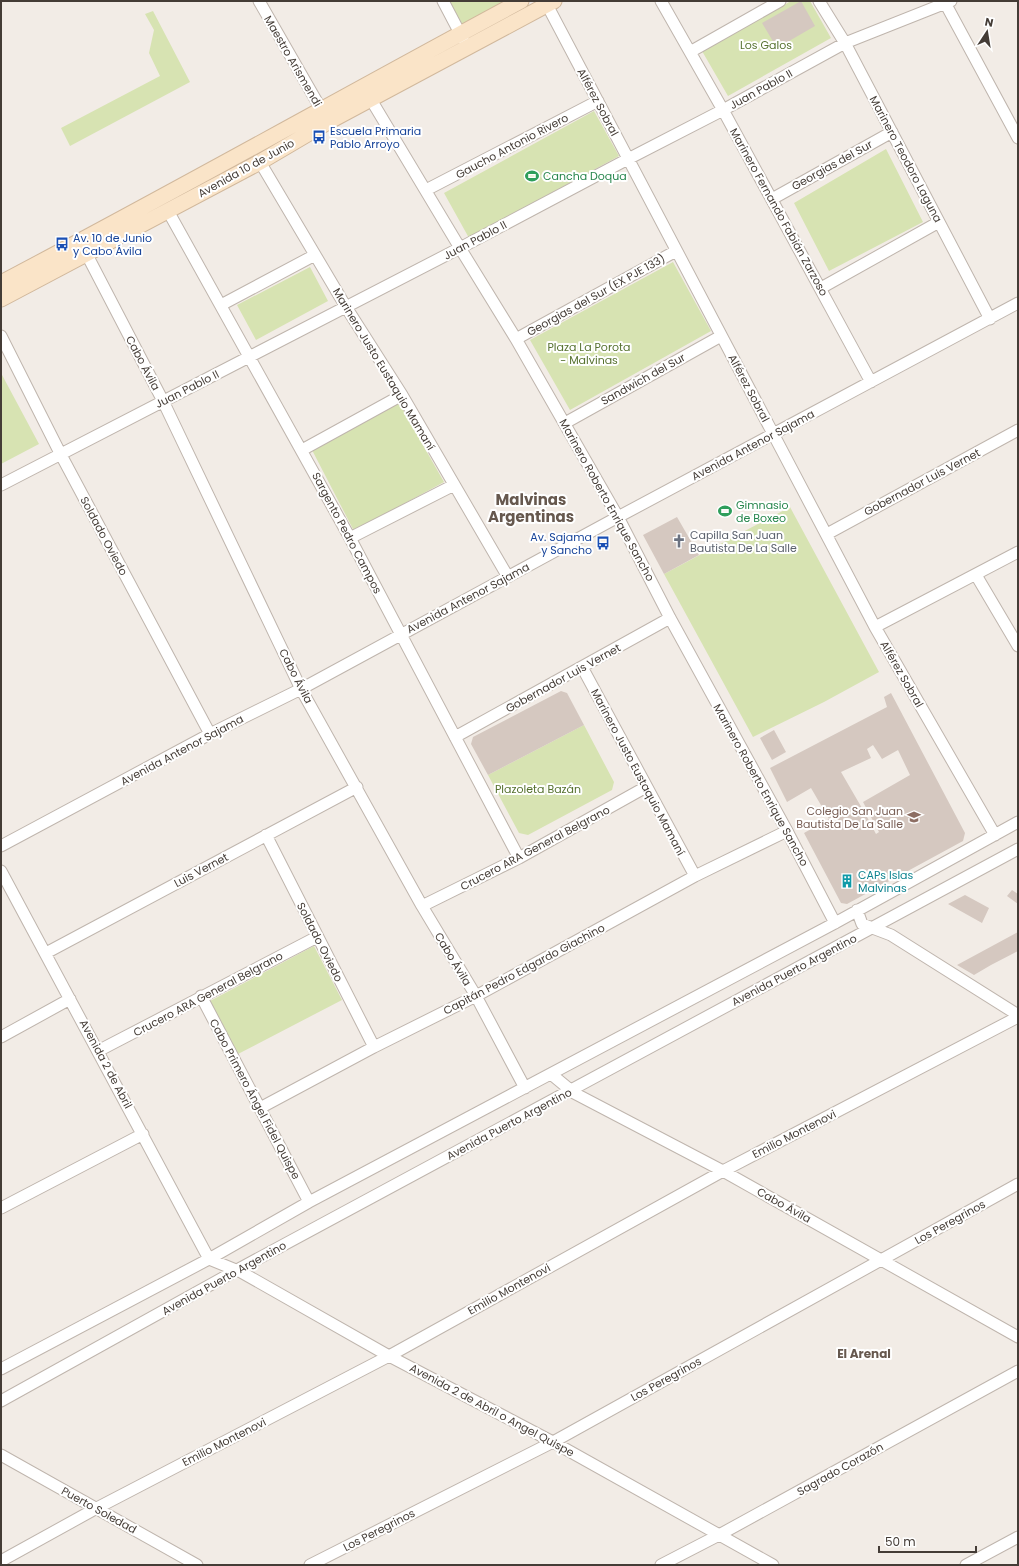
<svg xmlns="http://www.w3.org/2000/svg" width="1019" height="1566" viewBox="0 0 1019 1566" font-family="Poppins,sans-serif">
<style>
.green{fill:#d7e3b2}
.building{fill:#d5c8c0;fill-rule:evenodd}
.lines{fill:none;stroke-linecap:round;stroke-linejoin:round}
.street-casing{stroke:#bfb5ad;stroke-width:13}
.secondary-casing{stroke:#d1b89c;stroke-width:17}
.street{stroke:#fff;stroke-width:11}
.secondary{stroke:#fae4c8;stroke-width:15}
.labels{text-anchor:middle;stroke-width:4;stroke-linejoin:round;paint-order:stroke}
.park-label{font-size:11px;fill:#55712e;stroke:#fff}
.street-label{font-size:11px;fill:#443c36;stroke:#fff}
.transit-label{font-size:11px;fill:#164399;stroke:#fff;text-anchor:start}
.leisure-label{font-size:11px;fill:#27864d;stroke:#fff;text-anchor:start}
.worship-label{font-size:11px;fill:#5b616d;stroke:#fff;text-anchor:start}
.education-label{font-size:11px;fill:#785e54;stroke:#fff;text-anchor:end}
.culture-label{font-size:11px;fill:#0d838f;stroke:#fff;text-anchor:start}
.neighbourhood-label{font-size:12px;font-weight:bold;fill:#66584e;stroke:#fff}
.district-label{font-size:15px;font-weight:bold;fill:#66584e;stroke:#fff}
</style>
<rect width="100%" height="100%" fill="#f2ece6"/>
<path class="green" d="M449,1H510L463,26Z
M791,1H810L831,38L728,96L702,51Z
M153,11L190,82L70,146L61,128L160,76L149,53L154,30L145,14Z
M594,111L619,156L469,238L444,193Z
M886,149L923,222L829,271L794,203Z
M673,262L711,331L570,410L530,340Z
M310,267L328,301L256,340L237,305Z
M1,373L39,444L1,464Z
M399,403L444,482L354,531L312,450Z
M790,507L879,672L824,702L753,737L664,574Z
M584,725L614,782L612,790L528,835L519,833L488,775Z
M314,946L342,1000L238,1054L210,1001Z"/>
<path class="building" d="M801,1L815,26L777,48L762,23Z
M677,517L699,555L664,574L643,535Z
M561,691L567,693L584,725L488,775L471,744L473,737Z
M891,693L965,833L963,841L847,904L841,903L804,833L829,819L811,788L787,802L770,768L887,707L884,697ZM873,745L882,759L898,750L910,775L863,802L879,832L876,834L866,815L841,772L871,758L867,749Z
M774,730L786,752L772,760L760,738Z
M1012,890L1018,894V904L1007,896Z
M965,895L989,908L982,923L948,904Z
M1018,932V951L991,965L974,975L957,965Z"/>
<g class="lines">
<g class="street-casing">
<path id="street" d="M259,1L325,116
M443,1L463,39
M545,1L875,627L995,835
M661,1L723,110L871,382
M819,1L845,43L990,319
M944,1L1018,138
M690,52L780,1
M367,93L460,248L516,339L618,517L670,618L787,831L835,923
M260,162L346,307L402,395L508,577
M426,190L598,101
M772,199L892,132
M168,211L350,538L519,858
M86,253L163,401L301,689L422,906L476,996L525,1088
M821,288L939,222
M221,305L315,255
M1,336L60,453L210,734
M516,339L676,251
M565,423L721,336
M302,450L402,395
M1,485L460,248L628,159L723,110L845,43L951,1
M827,534L1018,430
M350,538L454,485
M976,575L1018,646
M875,627L1018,552
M582,667L695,876
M455,737L670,618
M266,835L374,1047
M1,846L210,734L301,689L618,517L1018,303
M1,871L209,1259L241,1272L389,1356L553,1442L773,1565
M422,906L519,858L646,787
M857,910L862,924L891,935L1018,1015
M46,953L357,787
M201,996L309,1202
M1,1037L70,999
M98,1051L317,937
M551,1074L574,1093L723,1171L1018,1337
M260,1108L374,1047L476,996L695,876L787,831
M1,1208L143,1134
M1,1369L209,1259L309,1202L835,923L1018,822
M1,1401L237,1270L1018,849
M1,1455L197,1565
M1,1561L95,1509L389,1356L723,1171L1018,1017
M310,1565L553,1442L1018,1184
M661,1565L719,1535L1018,1371
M966,1565L1018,1537"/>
</g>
<g class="secondary-casing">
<path id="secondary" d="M1,283C176,191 348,94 521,1
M1,299L260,162L328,122L554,1"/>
</g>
<use href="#street" class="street"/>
<use href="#secondary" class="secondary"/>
</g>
<defs>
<g id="bus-bare" transform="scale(1.08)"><path d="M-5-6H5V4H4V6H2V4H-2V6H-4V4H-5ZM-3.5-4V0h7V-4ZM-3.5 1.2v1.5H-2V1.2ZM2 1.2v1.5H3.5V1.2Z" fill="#1a4fb4" stroke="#fff" stroke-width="2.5" paint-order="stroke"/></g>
<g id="stadium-bare" transform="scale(1.08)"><path d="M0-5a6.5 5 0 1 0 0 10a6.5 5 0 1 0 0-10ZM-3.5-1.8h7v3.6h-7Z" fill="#2e9e5b" stroke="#fff" stroke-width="2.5" paint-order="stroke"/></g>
<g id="church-bare" transform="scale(1.08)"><path d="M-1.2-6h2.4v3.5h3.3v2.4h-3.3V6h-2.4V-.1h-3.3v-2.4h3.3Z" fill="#6b7280" stroke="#fff" stroke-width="2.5" paint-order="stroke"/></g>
<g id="school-bare" transform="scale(1.08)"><path d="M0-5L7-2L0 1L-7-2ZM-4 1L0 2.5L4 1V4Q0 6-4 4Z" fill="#8d6e63" stroke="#fff" stroke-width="2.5" paint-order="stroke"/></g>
<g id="building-bare" transform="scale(1.08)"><path d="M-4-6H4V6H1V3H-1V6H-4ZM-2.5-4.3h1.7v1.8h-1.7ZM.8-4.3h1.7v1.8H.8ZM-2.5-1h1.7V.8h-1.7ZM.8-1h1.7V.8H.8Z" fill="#0f9aa8" stroke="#fff" stroke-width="2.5" paint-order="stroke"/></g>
</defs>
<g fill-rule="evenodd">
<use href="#bus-bare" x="319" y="137"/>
<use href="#stadium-bare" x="532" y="176"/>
<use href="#bus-bare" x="62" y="244"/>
<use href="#stadium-bare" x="725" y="511"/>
<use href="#church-bare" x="679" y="541"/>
<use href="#bus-bare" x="603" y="543"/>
<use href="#school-bare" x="914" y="817"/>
<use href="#building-bare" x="847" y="881"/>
</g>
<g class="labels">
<g class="park-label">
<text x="766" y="49">Los Galos</text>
<text x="589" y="351">Plaza La Porota<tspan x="589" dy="13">- Malvinas</tspan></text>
<text x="538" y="793">Plazoleta Bazán</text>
</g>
<g class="street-label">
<text transform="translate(293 61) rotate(60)" y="4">Maestro Arismendi</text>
<text transform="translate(761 89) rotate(-29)" y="4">Juan Pablo II</text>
<text transform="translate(598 102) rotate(62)" y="4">Alférez Sobral</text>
<text transform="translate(512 146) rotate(-28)" y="4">Gaucho Antonio Rivero</text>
<text transform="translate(906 159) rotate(62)" y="4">Marinero Teodoro Laguna</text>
<text transform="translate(832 165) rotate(-29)" y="4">Georgias del Sur</text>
<text transform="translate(246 168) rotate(-29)" y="4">Avenida 10 de Junio</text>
<text transform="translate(779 212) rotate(61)" y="4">Marinero Fernando Fabián Zarzoso</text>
<text transform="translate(475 240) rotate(-28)" y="4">Juan Pablo II</text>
<text transform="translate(596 295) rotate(-29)" y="4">Georgias del Sur (EX PJE 133)</text>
<text transform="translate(143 363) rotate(62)" y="4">Cabo Ávila</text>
<text transform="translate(384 369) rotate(59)" y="4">Marinero Justo Eustaquio Mamaní</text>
<text transform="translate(643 379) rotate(-29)" y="4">Sandwich del Sur</text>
<text transform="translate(749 388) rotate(62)" y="4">Alférez Sobral</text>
<text transform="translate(187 389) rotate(-27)" y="4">Juan Pablo II</text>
<text transform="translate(753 445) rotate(-28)" y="4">Avenida Antenor Sajama</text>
<text transform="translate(922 482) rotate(-28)" y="4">Gobernador Luis Vernet</text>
<text transform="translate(607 500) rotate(61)" y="4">Marinero Roberto Enrique Sancho</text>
<text transform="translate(347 533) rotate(62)" y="4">Sargento Pedro Campos</text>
<text transform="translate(104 536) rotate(62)" y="4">Soldado Oviedo</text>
<text transform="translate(468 598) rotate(-28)" y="4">Avenida Antenor Sajama</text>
<text transform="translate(902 674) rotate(60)" y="4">Alférez Sobral</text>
<text transform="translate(296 676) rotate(63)" y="4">Cabo Ávila</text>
<text transform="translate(563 678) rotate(-29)" y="4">Gobernador Luis Vernet</text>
<text transform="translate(182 750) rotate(-28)" y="4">Avenida Antenor Sajama</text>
<text transform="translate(638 772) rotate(62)" y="4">Marinero Justo Eustaquio Mamaní</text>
<text transform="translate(761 785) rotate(61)" y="4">Marinero Roberto Enrique Sancho</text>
<text transform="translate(535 848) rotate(-28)" y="4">Crucero ARA General Belgrano</text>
<text transform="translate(201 870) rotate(-28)" y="4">Luis Vernet</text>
<text transform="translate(320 942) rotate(63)" y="4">Soldado Oviedo</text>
<text transform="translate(453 959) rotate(59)" y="4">Cabo Ávila</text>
<text transform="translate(524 969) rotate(-28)" y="4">Capitán Pedro Edgardo Giachino</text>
<text transform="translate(794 970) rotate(-28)" y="4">Avenida Puerto Argentino</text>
<text transform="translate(208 994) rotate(-28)" y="4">Crucero ARA General Belgrano</text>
<text transform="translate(106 1064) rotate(62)" y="4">Avenida 2 de Abril</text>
<text transform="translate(255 1099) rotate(62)" y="4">Cabo Primero Ángel Fidel Quispe</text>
<text transform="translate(509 1124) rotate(-28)" y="4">Avenida Puerto Argentino</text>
<text transform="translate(794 1134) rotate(-27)" y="4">Emilio Montenovi</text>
<text transform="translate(784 1205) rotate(29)" y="4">Cabo Ávila</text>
<text transform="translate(950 1222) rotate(-29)" y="4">Los Peregrinos</text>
<text transform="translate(224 1278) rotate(-29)" y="4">Avenida Puerto Argentino</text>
<text transform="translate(509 1289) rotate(-29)" y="4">Emilio Montenovi</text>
<text transform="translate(666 1379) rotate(-29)" y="4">Los Peregrinos</text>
<text transform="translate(492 1410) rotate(28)" y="4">Avenida 2 de Abril o Angel Quispe</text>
<text transform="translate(224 1442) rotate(-27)" y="4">Emilio Montenovi</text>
<text transform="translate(840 1469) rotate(-29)" y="4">Sagrado Corazón</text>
<text transform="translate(99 1510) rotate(29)" y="4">Puerto Soledad</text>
<text transform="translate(379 1530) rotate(-27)" y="4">Los Peregrinos</text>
</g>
<g class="transit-label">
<text x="330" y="135">Escuela Primaria<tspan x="330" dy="13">Pablo Arroyo</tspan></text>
<text x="73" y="242">Av. 10 de Junio<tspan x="73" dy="13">y Cabo Ávila</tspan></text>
<text x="592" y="541" text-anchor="end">Av. Sajama<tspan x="592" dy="13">y Sancho</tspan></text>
</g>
<g class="leisure-label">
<text x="543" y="180">Cancha Doqua</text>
<text x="736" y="509">Gimnasio<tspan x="736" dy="13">de Boxeo</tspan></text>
</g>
<g class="worship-label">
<text x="690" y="539">Capilla San Juan<tspan x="690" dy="13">Bautista De La Salle</tspan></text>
</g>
<g class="education-label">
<text x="903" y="815">Colegio San Juan<tspan x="903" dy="13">Bautista De La Salle</tspan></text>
</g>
<g class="culture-label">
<text x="858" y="879">CAPs Islas<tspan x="858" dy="13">Malvinas</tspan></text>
</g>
<g class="neighbourhood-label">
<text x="864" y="1358">El Arenal</text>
</g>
<g class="district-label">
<text x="531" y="505">Malvinas<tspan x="531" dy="17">Argentinas</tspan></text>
</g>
</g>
<rect width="1019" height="1566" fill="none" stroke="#443c36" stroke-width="4"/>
<g transform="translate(987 32) rotate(12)" stroke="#ffffff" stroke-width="3" paint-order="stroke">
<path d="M0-3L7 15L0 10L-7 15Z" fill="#443c36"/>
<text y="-6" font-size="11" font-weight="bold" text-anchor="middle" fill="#443c36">N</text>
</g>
<path d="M879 1546v6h97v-6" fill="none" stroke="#443c36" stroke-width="2"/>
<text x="885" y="1546" font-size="12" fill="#443c36" stroke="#ffffff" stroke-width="3" paint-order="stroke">50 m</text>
</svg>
